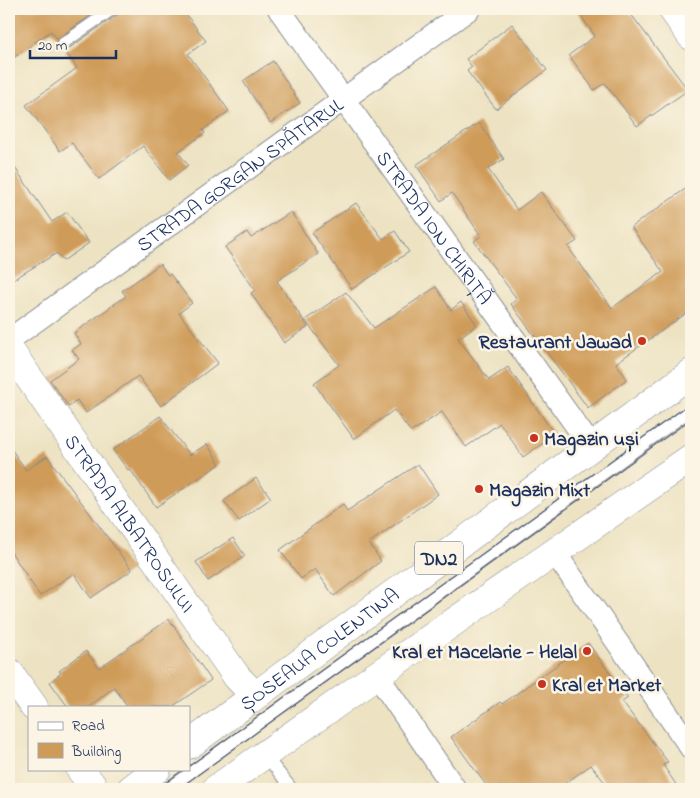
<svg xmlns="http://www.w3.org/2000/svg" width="700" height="798" viewBox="0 0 700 798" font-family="'Indie Flower',sans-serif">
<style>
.building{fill:#cf9b59}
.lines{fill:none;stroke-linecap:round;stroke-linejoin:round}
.service-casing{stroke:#848990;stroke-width:13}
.minor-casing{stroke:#848990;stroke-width:24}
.tertiary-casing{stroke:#848990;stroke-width:29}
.primary-casing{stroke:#848990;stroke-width:29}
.service{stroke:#fff;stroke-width:11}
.minor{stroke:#fff;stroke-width:22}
.tertiary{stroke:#fff;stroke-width:28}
.primary{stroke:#fff;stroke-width:28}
.tram{stroke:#1b2f5e;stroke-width:1}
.poi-dot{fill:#c8321e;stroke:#fcf5e5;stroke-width:2}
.labels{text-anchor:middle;stroke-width:5;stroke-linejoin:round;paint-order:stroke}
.shield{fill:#fcf5e5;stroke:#5e6a86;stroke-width:1}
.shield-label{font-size:19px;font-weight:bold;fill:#1b2f5e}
.street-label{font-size:20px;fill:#1b2f5e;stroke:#fcf5e5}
.poi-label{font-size:20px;font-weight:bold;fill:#1b2f5e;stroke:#fcf5e5;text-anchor:start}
</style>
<rect width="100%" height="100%" fill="#fcf5e5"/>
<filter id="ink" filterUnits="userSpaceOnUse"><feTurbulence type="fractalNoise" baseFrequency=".02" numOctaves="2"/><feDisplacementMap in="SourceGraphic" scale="10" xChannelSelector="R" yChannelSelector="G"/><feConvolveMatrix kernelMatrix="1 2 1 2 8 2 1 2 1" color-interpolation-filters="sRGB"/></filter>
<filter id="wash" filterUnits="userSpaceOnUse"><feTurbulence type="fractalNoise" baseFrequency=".0096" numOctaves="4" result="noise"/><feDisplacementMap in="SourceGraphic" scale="20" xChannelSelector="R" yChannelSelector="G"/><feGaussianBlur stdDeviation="1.12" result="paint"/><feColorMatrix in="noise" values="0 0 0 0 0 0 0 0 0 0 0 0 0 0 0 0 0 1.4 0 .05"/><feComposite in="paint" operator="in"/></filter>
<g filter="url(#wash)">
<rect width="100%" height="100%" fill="#ede3c3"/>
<g id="blocks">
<path class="building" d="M9,9H100L57,39L51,31L9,61Z
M120,9H182L206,41L188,54L229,111L203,130L205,133L178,152L188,165L169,180L143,146L99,179L72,143L60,151L26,105L77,68L65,51L117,15Z
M576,9H627L688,90L637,126L605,83L594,90L569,55L595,36Z
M512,24L547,70L496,109L467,71L472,67L466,59Z
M273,61L300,103L270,123L243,81Z
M479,123L504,159L488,169L517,210L541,192L577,241L568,247L612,308L663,272L631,227L691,185V310L616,363L627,379L588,408L511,304L517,299L474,241L481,236L452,193L441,201L416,165Z
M9,159L52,222L67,212L89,243L63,261L57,253L9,282Z
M356,203L383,239L395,231L409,252L352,289L312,233Z
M291,212L318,254L277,281L308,327L284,343L251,293L255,290L225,247L247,232L251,238Z
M160,264L168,275L170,274L192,303L179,313L218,363L161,406L138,376L86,413L77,400L69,407L50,380L79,359L72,350L81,344L74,333L126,296L122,291Z
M436,287L451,310L461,302L477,325L458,338L489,380L508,367L555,435L523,457L500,423L466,447L442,412L411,432L394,410L354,439L314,383L339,365L305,320L346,292L374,328Z
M160,416L190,455L207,444L220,464L156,507L130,469L128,470L113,450Z
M9,446L26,470L47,456L132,570L91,598L74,573L40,596L9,549Z
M418,464L438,494L369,543L381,561L334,596L315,569L301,579L280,550L343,504L347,511Z
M256,478L271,498L239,521L224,501Z
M233,538L245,556L208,581L196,562Z
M169,619L211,680L172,707H128L114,687L89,707H68L50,682L61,673L59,671L86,651L99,668Z
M588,643L628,698L622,702L668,762L663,765L679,789H610L591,765L557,789H489L451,737L500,702L502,704Z"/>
</g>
</g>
<g filter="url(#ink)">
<use href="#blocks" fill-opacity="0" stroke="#848990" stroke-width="1"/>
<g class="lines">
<g class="service-casing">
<path id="service" d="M62,44L113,9
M264,754L292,789
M168,789L691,410"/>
</g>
<g class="minor-casing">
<g id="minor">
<path id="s1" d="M279,9L590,445"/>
<path id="s2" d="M9,340L469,9"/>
<path d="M555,553L691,748"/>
<path d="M377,675L455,789"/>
</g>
</g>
<g class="tertiary-casing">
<g id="tertiary">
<path d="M672,9L691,36"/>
<path id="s3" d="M9,349L237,677L254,695"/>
<path d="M9,672L34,707"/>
<path d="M80,769L95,789"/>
</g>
</g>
<g class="primary-casing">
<g id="primary">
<path id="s4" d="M189,745L691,373"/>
<path d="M131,789L157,769"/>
<path d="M216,789L377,675L691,458"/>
</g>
</g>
<use href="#service" class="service"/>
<use href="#minor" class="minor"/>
<use href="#tertiary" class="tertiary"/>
<use href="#primary" class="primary"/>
<path class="tram" d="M189,766L691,403
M157,789L184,769
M178,789L691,419"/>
</g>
</g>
<g class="poi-dot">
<circle cx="642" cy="341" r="5"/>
<circle cx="534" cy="438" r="5"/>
<circle cx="479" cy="489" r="5"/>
<circle cx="587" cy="651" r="5"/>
<circle cx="542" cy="684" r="5"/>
</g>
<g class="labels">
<rect class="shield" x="415" y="541.5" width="48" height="33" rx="4"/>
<g class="shield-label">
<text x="439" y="565">DN2</text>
</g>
<g class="street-label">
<text dy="7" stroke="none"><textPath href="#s2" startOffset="284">STRADA GORGAN SPĂTARUL</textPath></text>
<text dy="7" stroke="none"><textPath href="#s1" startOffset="268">STRADA ION CHIRIȚĂ</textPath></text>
<text dy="7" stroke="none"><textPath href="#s3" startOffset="212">STRADA ALBATROSULUI</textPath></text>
<text dy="7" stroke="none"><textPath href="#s4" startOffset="162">ȘOSEAUA COLENTINA</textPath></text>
</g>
<g class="poi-label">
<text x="632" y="348" text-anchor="end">Restaurant Jawad</text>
<text x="544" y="445">Magazin uși</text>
<text x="489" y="496">Magazin Mixt</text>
<text x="577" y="658" text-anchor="end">Kral et Macelarie - Helal</text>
<text x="552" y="691">Kral et Market</text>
</g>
</g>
<rect width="700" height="798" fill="none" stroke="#fcf5e5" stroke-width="30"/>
<rect x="28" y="706" width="162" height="65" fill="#fcf5e5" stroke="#a2a6af"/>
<rect x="38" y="722" width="25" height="8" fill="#ffffff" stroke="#a2a6af"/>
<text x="72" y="730" font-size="15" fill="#1b2f5e">Road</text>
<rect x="38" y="743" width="25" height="15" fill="#cf9b59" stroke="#a2a6af"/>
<text x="72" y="756" font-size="15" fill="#1b2f5e">Building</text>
<path d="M30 50v8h86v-8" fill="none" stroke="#1b2f5e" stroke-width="2.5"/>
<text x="38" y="50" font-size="15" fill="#1b2f5e" stroke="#fcf5e5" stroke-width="4" paint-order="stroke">20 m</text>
</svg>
